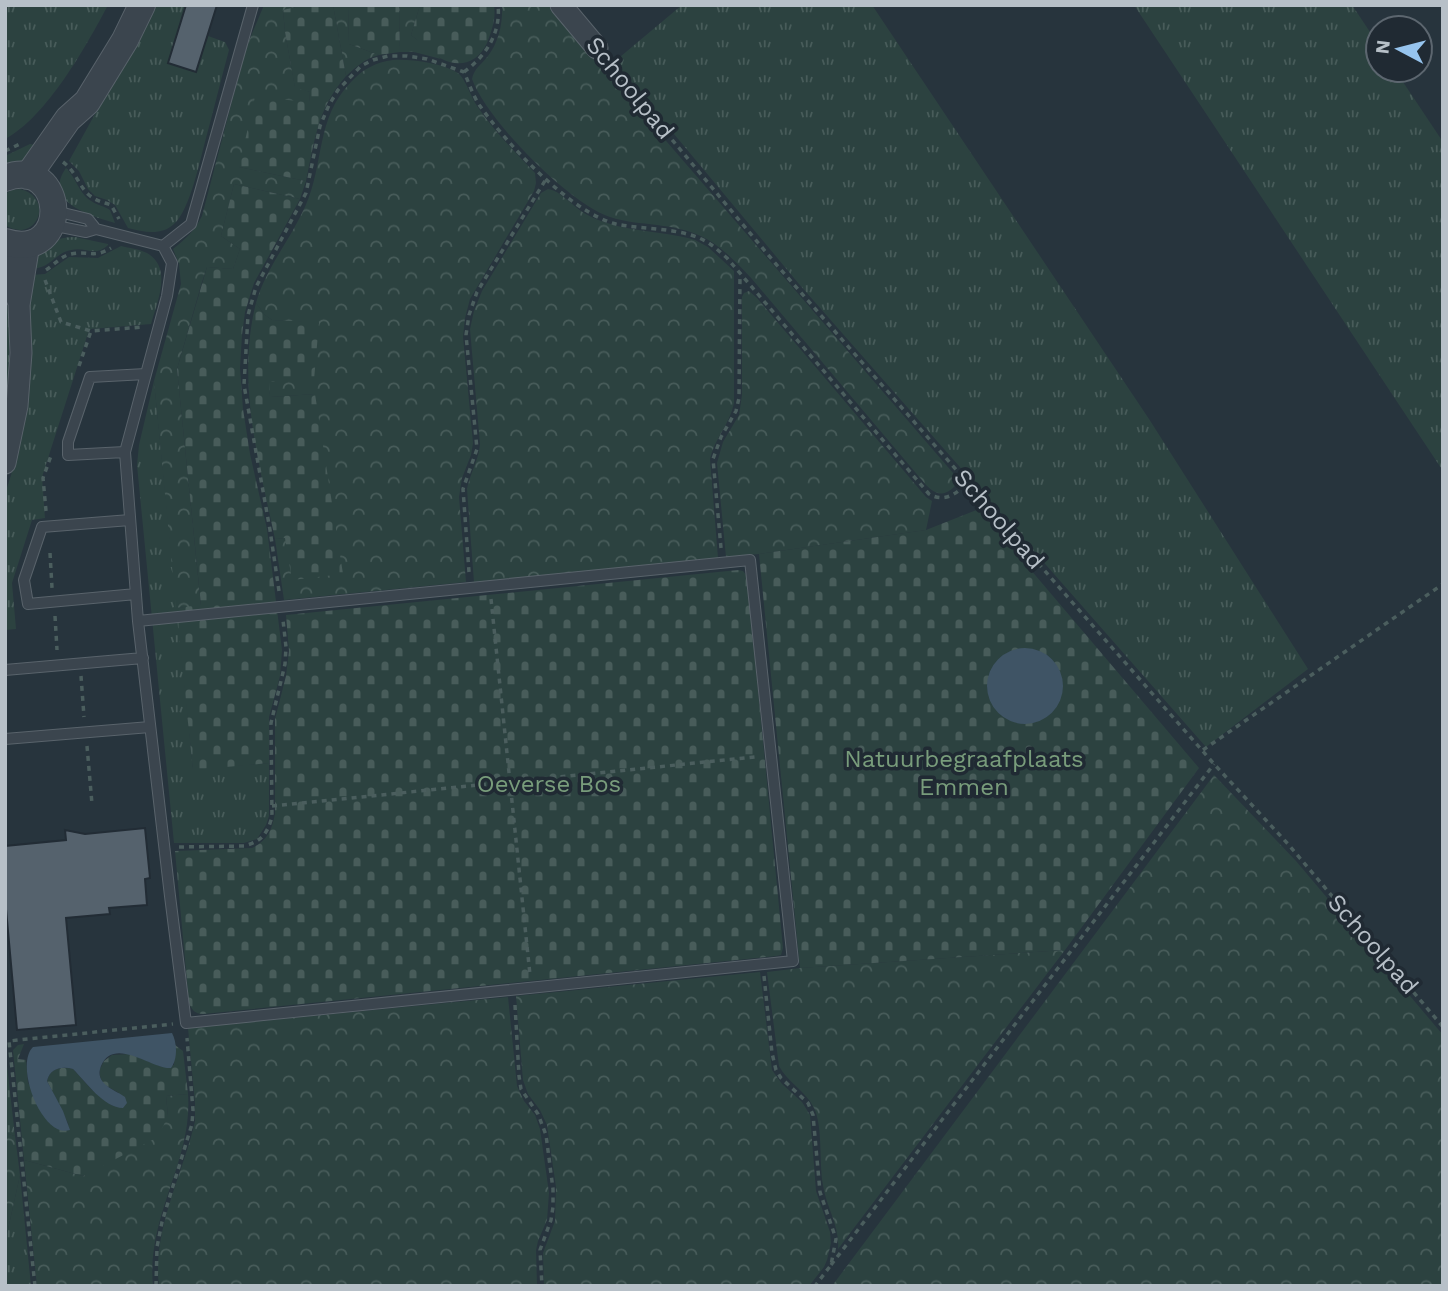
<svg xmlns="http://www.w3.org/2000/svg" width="1448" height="1291" viewBox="0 0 1448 1291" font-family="'Work Sans',sans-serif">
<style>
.grass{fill:url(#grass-tufts)}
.forest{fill:url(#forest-crowns)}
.cemetery{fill:url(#cemetery-stones)}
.water{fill:#3f5465}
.building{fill:#55626d;stroke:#222c35;stroke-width:2}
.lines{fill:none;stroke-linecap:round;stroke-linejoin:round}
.service-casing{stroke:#59636b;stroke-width:12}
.minor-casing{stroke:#59636b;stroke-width:23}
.tertiary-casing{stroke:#59636b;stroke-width:28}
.path{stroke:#4b5e5e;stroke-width:3.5;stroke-dasharray:5 5;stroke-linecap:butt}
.service{stroke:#3b454e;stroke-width:10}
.minor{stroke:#3b454e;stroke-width:21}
.tertiary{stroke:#3b454e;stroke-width:26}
.labels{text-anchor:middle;stroke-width:7;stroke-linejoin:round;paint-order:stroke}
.street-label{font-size:24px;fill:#b7c0c8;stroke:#202a33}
.park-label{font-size:24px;fill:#789c7b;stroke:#202a33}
</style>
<defs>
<pattern id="grass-tufts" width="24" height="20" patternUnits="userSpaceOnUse" patternTransform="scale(1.75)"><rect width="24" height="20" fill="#2c4240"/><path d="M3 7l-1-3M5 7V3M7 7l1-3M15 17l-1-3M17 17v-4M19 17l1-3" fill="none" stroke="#485c5a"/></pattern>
<pattern id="forest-crowns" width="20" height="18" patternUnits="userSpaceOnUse" patternTransform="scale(1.75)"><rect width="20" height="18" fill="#2c4240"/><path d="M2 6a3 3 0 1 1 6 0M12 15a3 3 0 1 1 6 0" fill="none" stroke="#485c5a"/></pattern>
<pattern id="cemetery-stones" width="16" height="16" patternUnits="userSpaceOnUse" patternTransform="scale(1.75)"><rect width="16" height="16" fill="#2c4240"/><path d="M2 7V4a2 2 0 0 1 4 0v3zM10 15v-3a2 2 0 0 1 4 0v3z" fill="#485c5a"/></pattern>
</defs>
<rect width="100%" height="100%" fill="#27343d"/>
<path class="grass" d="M5,5H108C87,45 46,118 5,139Z
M154,5H186L168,63L196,72L208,36L225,42L229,50C221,79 214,109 206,138C200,160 190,210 174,224C161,236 144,232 128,228L115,205L107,200L95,196L88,189L79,171L69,161L115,78Z
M682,5H872L1149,419L1308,669L1206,747L799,284L614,62Z
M1134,5H1352L1378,44V70H1395L1443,142V471Z
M30,144L37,145L27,162L5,167V156Z
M66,168C75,177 77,187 85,196C92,204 102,205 110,210L115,223C90,216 42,202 66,168Z
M20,189C56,198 36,245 5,225V194L12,190Z
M75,237L108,244V245C94,258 86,246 71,250C55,253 51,268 32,269C39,247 51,237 75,237Z
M121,246C129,248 139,249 147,253C173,268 157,302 151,324L91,329L88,333L42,477L45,518L32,520L12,583L16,629L5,630V494L18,453L31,275L45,274L69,257L98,258Z
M5,285C12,333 9,375 5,422Z
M154,381L193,769L269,763V816L266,825L257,839L244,843H174L137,465L139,445Z
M5,1048L15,1136L5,1133Z
M20,1175L31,1286H5V1243Z"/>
<path class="forest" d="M264,5H304L283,10L285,32L295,87L310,92L309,103L239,167L306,181L300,199L234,184L221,236L240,249L233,269L207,267L202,282L177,369L201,606L176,608L154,381L181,284L179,264L173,249C186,239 195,230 202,216L246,48Z
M333,5H348L349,44L379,55C366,58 356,67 346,76Z
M399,5H420L411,35L441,59L414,52H400Z
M502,5H549L592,49L648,120L960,481C948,494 940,499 926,485L752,279C720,245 706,231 657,225C641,223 625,222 610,217C569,204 486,119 472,79C474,68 482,64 488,56C499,42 503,22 502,5Z
M393,60C412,59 441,63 458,73C465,78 471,97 477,106C493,130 514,151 535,173L536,183L534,191L470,299L465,318L463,337L473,443L471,455L462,478L459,497L466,582L284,600L275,539L285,538L315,394L270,397L268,382L319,323L272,320L265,315L256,303C266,268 290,240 305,207C325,163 315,119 351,82C363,69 376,62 393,60Z
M548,189C561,191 572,206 584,213C618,233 658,229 695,240L708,247L734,271V403C730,424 714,439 710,459L718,558L474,582L467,489C470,473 479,460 480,444L470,329L474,311L482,291L541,193Z
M749,291L757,298L926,497L932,501L926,530L759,554L726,557L717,463L723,442L739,415L742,395V297L744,293Z
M1214,775L1296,861L1443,1035V1286H832Z
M1065,950L838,1249C840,1226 826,1207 823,1185C819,1164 823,1126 814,1108C806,1091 788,1083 779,1066L767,972L800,968Z
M760,972L772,1070L782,1084L802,1102L810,1115L816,1191L830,1232L831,1243L827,1260L824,1267L809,1286H544L543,1253L555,1221L556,1187L547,1125L540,1110L528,1094L523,1080L516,996Z
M508,997L517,1086L524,1101L535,1115L540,1129L549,1193L547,1220L538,1241L536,1250L537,1286H159C152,1230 183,1175 195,1121V1103L188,1028Z
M188,1094C193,1161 146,1216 153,1286H37L24,1160L83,1176L168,1116L166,1096Z
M5,1133L15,1136L20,1175L5,1243Z"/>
<path class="cemetery" d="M304,5H333L346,76C317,109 315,140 306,181L239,167L255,97L309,102L310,92L295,88L285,32L283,10Z
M348,5H399L400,52L379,55L349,44Z
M420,5H494C496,19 492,30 487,43C479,61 461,69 442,59C431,54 421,43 411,35Z
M234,184L300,199L254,283L245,312L242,335L240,368L243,409L250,454L267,529L282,650L280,676L269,717V763L193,770L176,608L201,605L177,369L207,267L233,269L240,249L221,236Z
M256,303L265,315L272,320L319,322L314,380L269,382L270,397L315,394L343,574L292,580L285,538L275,539C259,463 236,382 256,303Z
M979,509L1199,768L1065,950L800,968L759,554L926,530Z
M738,570L743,571L747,576L783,948L781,955L776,956L203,1014C195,1014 192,1010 189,1003L175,851L252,848C267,841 272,830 275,814V719L286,676L289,651L286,615Z
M24,1044L18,1059L26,1060L28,1083L69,1125L47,1081C50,1068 62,1066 73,1069L92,1090L113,1106L119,1093L103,1084L100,1076V1069L104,1061L112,1055L130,1054L162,1067L174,1065L175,1045L183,1051L188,1094L166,1096L168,1116L158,1137L83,1176L24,1160L13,1050L18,1045Z"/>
<path class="water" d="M987 686a38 38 0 1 1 76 0a38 38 0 1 1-76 0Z
M172,1033C177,1042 178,1059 171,1068C153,1070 114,1035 101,1066C94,1084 114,1089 125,1097L127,1103L123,1108C104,1108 86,1082 73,1069C62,1066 50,1068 47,1081L63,1111L70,1130C42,1139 14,1065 33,1047Z"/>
<path class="building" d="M186,5H217L196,72L168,63Z
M145,828L150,878L145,879L147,905L109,908L110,914L66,918L76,1025L17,1030L5,898V846L66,840L65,830L85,834Z"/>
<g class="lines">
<g class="service-casing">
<path id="service" d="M55,211L88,219L96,229L163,246L172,263L167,296L125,452L138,621L170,896L186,1023L793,961L750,560L138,621
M51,225L86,232L96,229
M163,246L191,224L253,5
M125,452L68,455V442L90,377L146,374
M130,520L42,527L24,580L28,604L136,594
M5,670L143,658
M5,739L150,727"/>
</g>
<g class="minor-casing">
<path id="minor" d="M561,5L597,48
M7,243L10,274L17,299
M5,463L17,406L21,353L19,305L29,244"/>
</g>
<g class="tertiary-casing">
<path id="tertiary" d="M28,176L68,119L87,102L125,40L142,5
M5,178C66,155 73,263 5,242"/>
</g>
<path class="path" d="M608,63L775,263L1214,764L1288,844L1443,1027
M464,72C486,56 501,33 498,5
M5,151L22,143
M63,162C77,173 78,185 89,195C96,201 103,202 111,205L119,219
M46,270C54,265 61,256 71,254C89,250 93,259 111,248
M45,280L61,322L91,331L144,327
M79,366L91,331
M46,511L43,478L52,453
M721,548L713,459L721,437L736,411L739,398L740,275
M50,553L52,588
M469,572L463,489L477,449L466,335L469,315L477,292L546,179
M279,591L270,530L244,385L248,315L256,287L306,193L320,126L329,105L338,90L361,66L373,60L388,56H407L427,59L464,72C469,83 473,96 480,106C506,143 571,213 616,224C644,230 686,227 710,244C716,248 721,253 727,258L929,494C945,503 956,494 967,483
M491,599L530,975
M55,616L57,650
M81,676L84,717
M87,746L92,804
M1203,750L1443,584
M272,806L755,757
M179,847L244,846C262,841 267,834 272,817L271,723L285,664L286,647L283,620
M764,976L772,1053L776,1070L781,1078L808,1103L813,1115L820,1192L836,1239L831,1265L815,1286
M515,1005L519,1076L521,1089L538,1114L546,1135L553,1189V1207L551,1220L540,1250L542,1286
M831,1265L1214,764
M35,1286L9,1041L173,1024
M156,1286L157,1247L162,1222L192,1124L193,1110L187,1038"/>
<use href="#service" class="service"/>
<use href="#minor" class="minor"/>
<use href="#tertiary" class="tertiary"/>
</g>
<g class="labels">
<g class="street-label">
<text transform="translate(630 88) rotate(51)" y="8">Schoolpad</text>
<text transform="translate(999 519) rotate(49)" y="8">Schoolpad</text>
<text transform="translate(1373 944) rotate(49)" y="8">Schoolpad</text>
</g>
<g class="park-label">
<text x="964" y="767">Natuurbegraafplaats<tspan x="964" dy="28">Emmen</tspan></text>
<text x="549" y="792">Oeverse Bos</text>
</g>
</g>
<rect width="1448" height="1291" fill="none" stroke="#b7c0c8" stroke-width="14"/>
<g transform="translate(1399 49) rotate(277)"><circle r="33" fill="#202a33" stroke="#5c666f" stroke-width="2"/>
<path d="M0-5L12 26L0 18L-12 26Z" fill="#96c4ee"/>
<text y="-10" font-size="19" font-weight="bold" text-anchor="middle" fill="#b7c0c8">N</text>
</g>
</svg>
